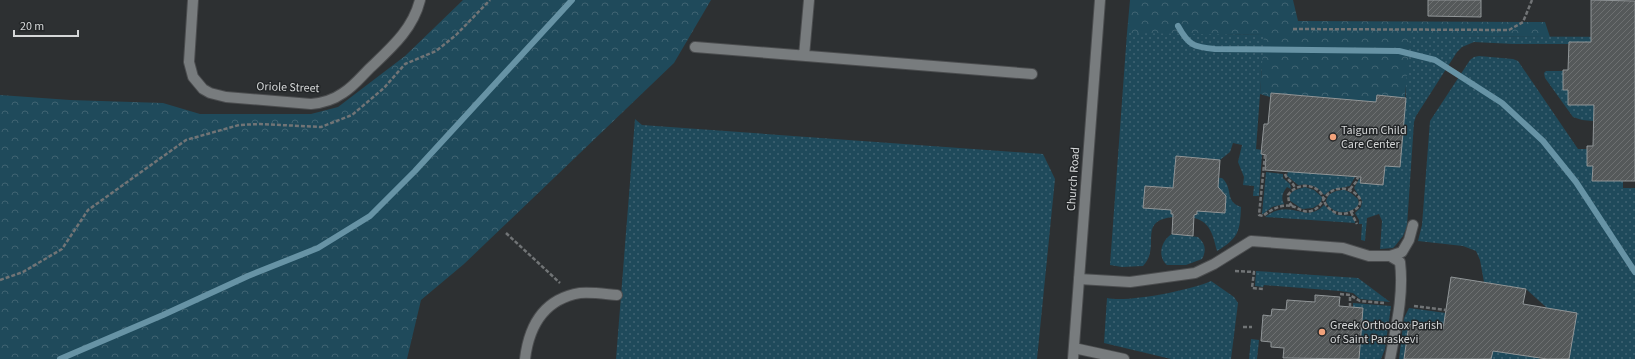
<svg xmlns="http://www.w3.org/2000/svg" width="1635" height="359" viewBox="0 0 1635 359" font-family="'Source Sans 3',sans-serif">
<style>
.grass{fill:url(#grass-dots)}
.forest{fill:url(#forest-crowns)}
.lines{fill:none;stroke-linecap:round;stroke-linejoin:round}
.stream{stroke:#6793a5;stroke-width:6}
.building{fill:url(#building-hatch);stroke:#919698}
.lane-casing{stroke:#4b4d4f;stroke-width:12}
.street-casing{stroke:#4b4d4f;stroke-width:12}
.secondary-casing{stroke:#4b4d4f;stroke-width:12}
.path{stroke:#717476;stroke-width:2.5;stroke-dasharray:4 2;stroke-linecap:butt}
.lane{stroke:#787c7e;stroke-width:10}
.street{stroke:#787c7e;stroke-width:10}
.secondary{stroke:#787c7e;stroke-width:10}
.poi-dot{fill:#f1a27b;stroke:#232628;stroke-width:1.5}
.labels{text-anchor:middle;stroke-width:3;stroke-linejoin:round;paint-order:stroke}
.street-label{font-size:12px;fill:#d5d7d8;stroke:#232628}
.poi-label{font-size:12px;fill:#d5d7d8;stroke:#232628;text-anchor:start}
</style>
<defs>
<pattern id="grass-dots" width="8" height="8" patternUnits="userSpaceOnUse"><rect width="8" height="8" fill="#1f4a5b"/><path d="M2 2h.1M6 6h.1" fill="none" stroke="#3f6372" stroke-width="1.8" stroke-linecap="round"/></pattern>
<pattern id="forest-crowns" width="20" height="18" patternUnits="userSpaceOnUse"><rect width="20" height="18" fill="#1f4a5b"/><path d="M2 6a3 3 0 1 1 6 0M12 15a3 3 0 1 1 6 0" fill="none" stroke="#3f6372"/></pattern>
<pattern id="building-hatch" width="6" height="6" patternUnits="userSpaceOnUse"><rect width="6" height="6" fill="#55595a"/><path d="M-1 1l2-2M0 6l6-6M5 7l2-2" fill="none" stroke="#6d7071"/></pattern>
</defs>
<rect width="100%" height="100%" fill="#2d3032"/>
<path class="grass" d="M1142,32L1264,35L1635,37L1602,43L1569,42V44H1513L1474,42L1462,47L1457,52L1416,116L1414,122L1407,226L1403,236L1395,246L1393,248L1380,249L1382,221L1379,214L1367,218L1365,241L1361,240L1362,224H1359V220L1355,213L1361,207L1362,201L1354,188L1359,179L1361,180V183L1383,185L1385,166L1406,98V74L1262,67L1256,149L1262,150V154L1259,196H1253L1254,186L1243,185L1244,177L1238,162L1242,145L1233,143L1230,152L1220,160L1176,156L1173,188L1149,186L1145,190L1147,208L1171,210V214H1173V217C1136,221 1162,246 1143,266L1122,267L1110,265L1127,33Z
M1479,56L1513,59L1518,61L1578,149H1587L1593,166L1592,181H1623V188H1635V359H1569L1576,313L1547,308L1526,289L1484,282L1480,260L1476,251L1463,246L1418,241L1422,225L1430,121L1470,60L1474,57Z
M1546,71H1563V89L1568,90V105H1598L1593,121L1582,120L1573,117L1545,78L1544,73Z
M635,119L642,125L1043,154L1055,179L1037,359H616Z
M1288,171L1355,177L1350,186L1331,190L1324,195C1318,186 1309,183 1298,185L1287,176Z
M1266,172L1283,174V178L1290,184L1291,189L1287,187C1282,193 1281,198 1284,204L1272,207L1263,214H1262Z
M1205,177L1222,178C1234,189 1224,201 1241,207C1240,231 1239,238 1217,251C1213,236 1211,222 1194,218L1195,214H1197V211L1221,213L1225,210L1226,196L1223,192L1204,191Z
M1305,187L1314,190L1322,197L1321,203L1313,208L1302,209L1289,200C1288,191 1298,189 1305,187Z
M1345,190L1351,193L1358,199L1359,204C1351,216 1331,215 1326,201C1328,192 1337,190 1345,190Z
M1324,205L1337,215L1352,216L1355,221V223L1265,217C1291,197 1305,225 1324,205Z
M1172,234L1198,237C1205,243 1207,250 1202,259L1186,265H1167C1157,257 1161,240 1172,234Z
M1256,271L1358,278L1390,302L1360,299L1353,293L1340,291L1264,285L1263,287L1255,286Z
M1211,281L1234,297L1238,303L1231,359H1171L1104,343L1107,298C1126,303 1192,290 1211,281Z
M1353,303L1391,306L1385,349L1381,359H1359L1363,308L1353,307Z
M1409,308L1446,313L1443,329L1409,324L1404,359H1399L1404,318Z
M1544,329L1539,359H1491L1492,351Z
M1251,339L1259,340L1257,359H1249Z"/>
<path class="forest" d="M463,0H711L674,63L464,264L421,300L407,359H0V95L70,100L163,103L200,114H311L338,107L405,56Z
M1130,0H1293L1298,21L1545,22L1550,37L1410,36L1405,98L1377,95L1376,102L1271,93L1270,97L1260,94L1264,35L1127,33Z"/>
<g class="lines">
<path class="stream" d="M1178,26C1189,46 1194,47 1215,49L1399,51L1435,60L1502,103L1543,141L1576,182L1635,272
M60,359L163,315L248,276L318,248L370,216L415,171L572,0"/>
</g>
<path class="building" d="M1428,0H1481V17L1428,16Z
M1591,0L1635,1V181H1592L1593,166H1587V146H1593L1594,105H1568V90H1563V70H1568L1569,42H1591Z
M1271,93L1376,102L1377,95L1406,98L1400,167L1385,166L1383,185L1360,183L1361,177L1265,170L1266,155L1261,154L1264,124H1268Z
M1176,156L1220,160L1218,187L1226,196L1225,213L1197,211V214L1194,215L1193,236L1172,234L1173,214H1171V210L1143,208L1145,186L1173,188Z
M1451,277L1526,289L1523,304L1577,313L1569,359H1547L1493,351L1491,359H1404L1409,324L1443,329Z
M1315,295L1340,297L1339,306L1363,308L1359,359L1283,358L1284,348L1271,347V342L1261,341L1263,315L1271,316L1272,309L1286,310L1287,300L1315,302Z"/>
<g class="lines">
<g class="lane-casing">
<path id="lane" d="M1390,256L1400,262C1404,295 1396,327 1390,359
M1079,279L1130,282L1195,273L1214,264L1251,241L1343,248L1369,256H1390L1402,252L1409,240L1413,225
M1074,348L1124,359"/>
</g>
<g class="street-casing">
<path id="street" d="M193,0L189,62L193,77L203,89L210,93L226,97L311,104C323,103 333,100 343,93C353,87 361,77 370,68C391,48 413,29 420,0
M695,47L1032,74
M804,56L809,0
M525,359C529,326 544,299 580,293C592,292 605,294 617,295"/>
</g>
<g class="secondary-casing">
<path id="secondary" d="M1073,359L1100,0"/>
</g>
<path class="path" d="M1293,29L1509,30L1523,22L1532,0
M1265,155L1259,215L1263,216C1270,210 1281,204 1291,206C1298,207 1302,213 1311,211C1321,208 1321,201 1328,194C1336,186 1350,187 1358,196C1361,199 1361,203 1358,207C1356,210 1352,211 1348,213C1339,216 1329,211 1325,203C1323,199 1323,195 1320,192C1310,182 1295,185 1288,195L1289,202L1292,206
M1285,174C1287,180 1293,182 1295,188
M1350,189L1356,182L1358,177H1361
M1351,212L1357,224
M506,233L560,283
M1235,271L1254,272L1252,288L1263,289
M0,280L23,272L62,249L88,210L186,140L239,125L260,124L321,127L352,115L384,88L405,64L436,51L456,35L490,0
M1340,294L1350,295L1360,301L1384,303
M1414,306L1446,310
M1350,307V295
M1243,327H1252"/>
<use href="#lane" class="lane"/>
<use href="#street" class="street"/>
<use href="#secondary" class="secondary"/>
</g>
<g class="poi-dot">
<circle cx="1333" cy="137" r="4"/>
<circle cx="1322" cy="332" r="4"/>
</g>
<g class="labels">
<g class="street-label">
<text transform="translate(288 87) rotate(2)" y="4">Oriole Street</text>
<text transform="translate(1073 179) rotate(-86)" y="4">Church Road</text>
</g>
<g class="poi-label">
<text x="1341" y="134">Taigum Child<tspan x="1341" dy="14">Care Center</tspan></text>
<text x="1330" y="329">Greek Orthodox Parish<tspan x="1330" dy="14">of Saint Paraskevi</tspan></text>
</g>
</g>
<path d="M14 30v6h64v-6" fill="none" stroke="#d5d7d8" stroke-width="2"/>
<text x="20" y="30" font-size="12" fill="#d5d7d8" stroke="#232628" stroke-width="3" paint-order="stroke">20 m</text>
</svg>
